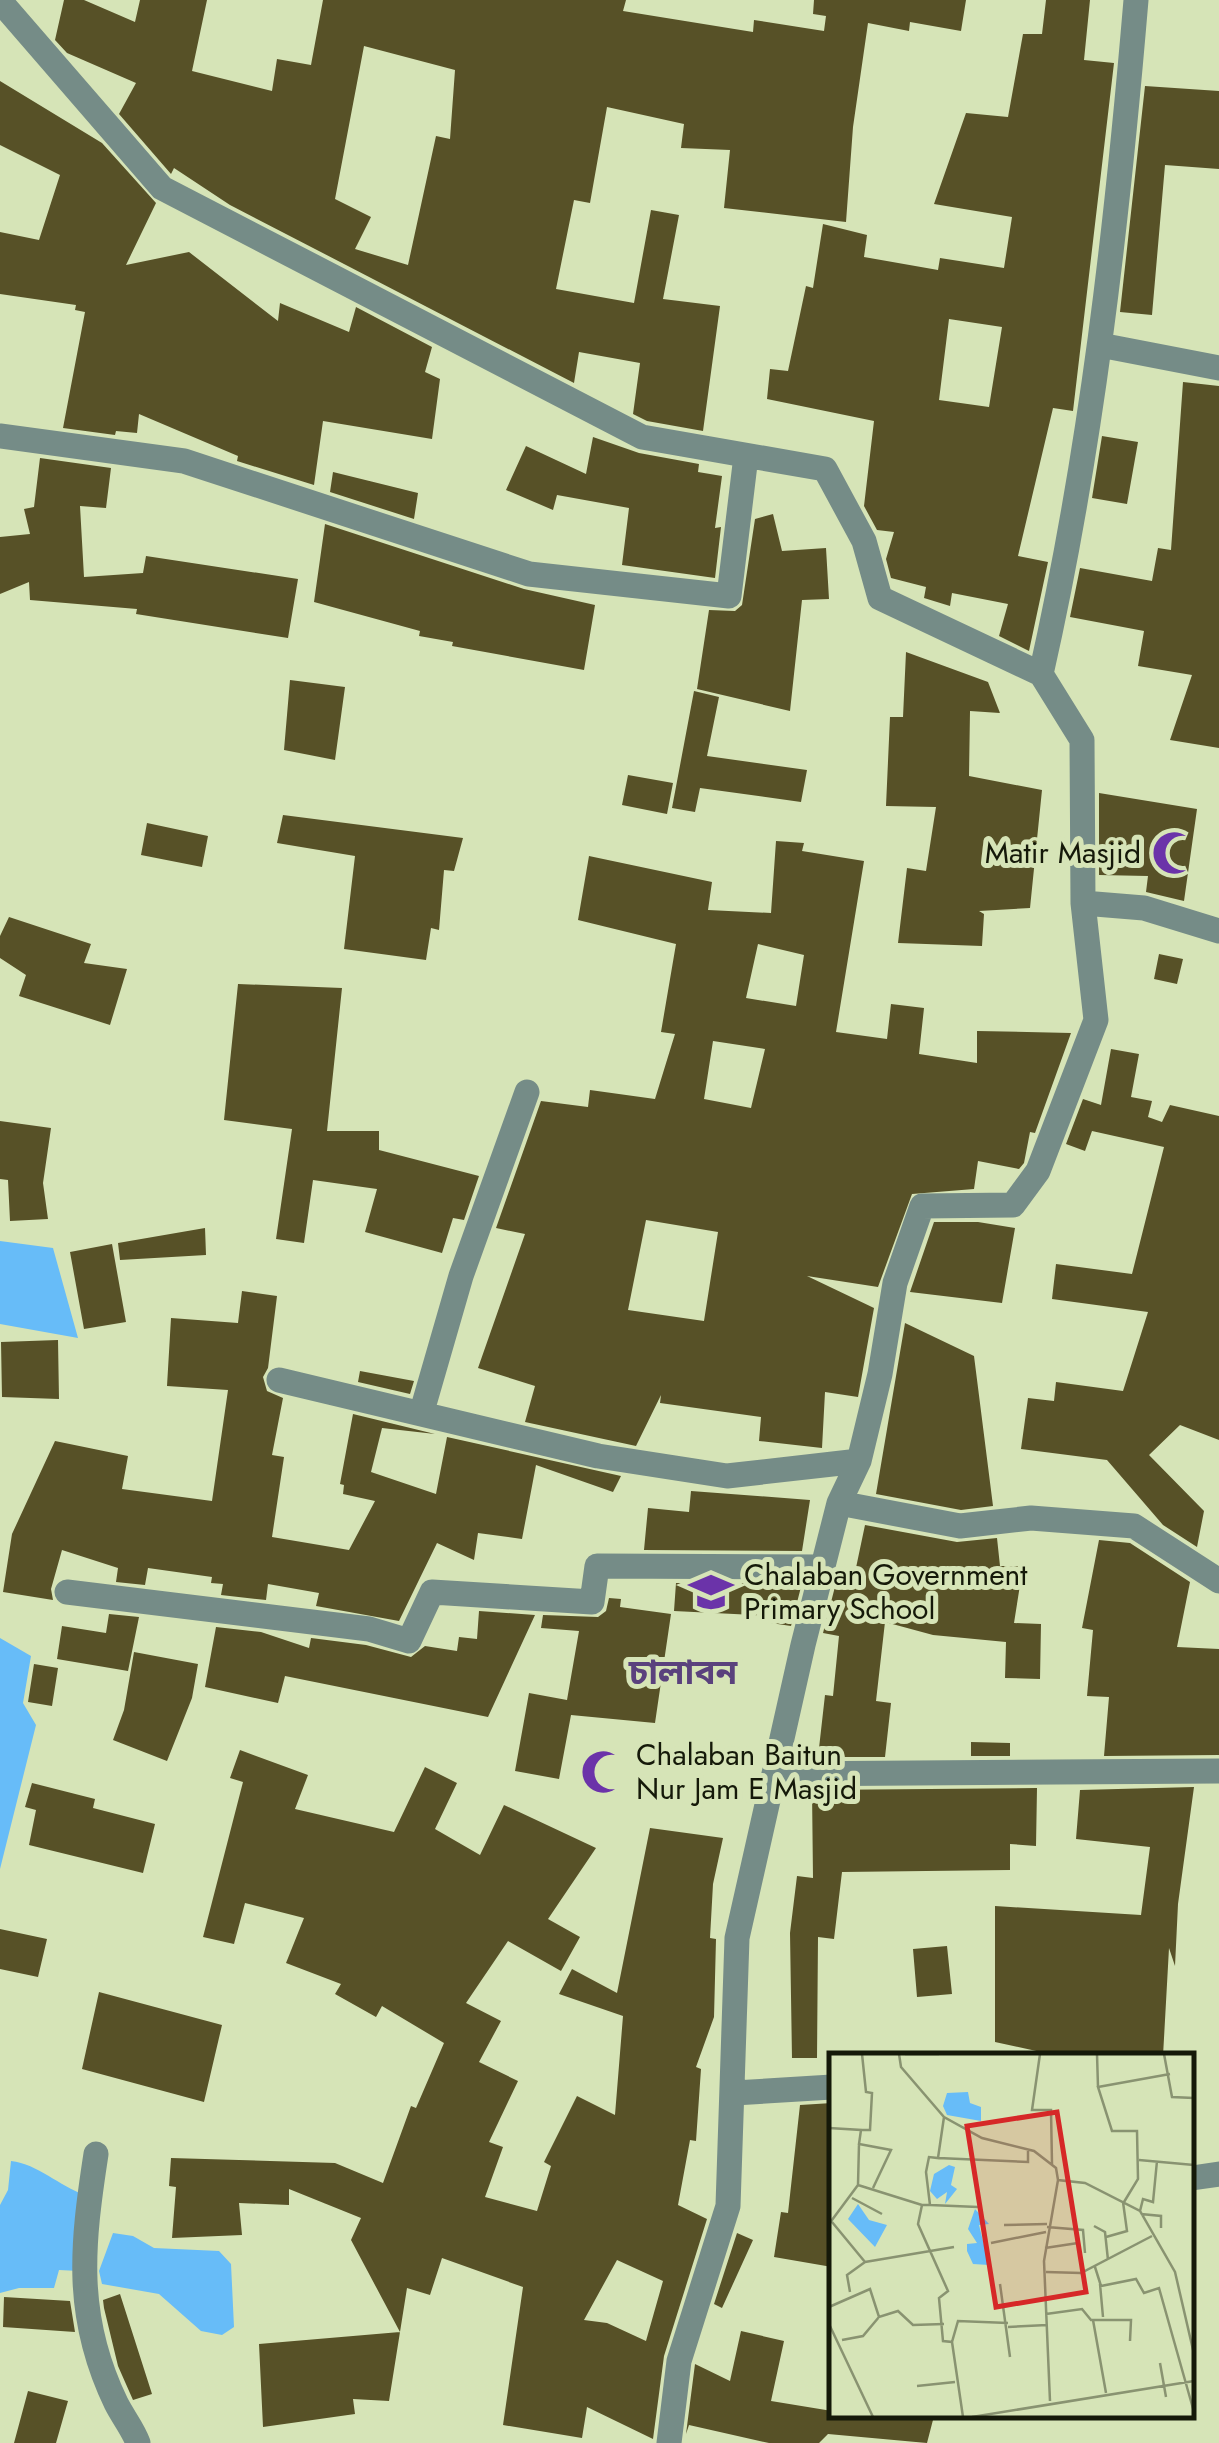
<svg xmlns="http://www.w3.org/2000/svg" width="1219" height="2443" viewBox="0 0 1219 2443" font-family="Jost,'Noto Sans Bengali',sans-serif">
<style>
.water{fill:#67bcf8}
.building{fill:#575127;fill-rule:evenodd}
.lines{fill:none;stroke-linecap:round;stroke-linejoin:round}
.minor{stroke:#758c87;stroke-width:25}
.labels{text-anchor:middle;stroke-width:10;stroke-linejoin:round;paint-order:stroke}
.poi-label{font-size:30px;fill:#151909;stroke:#d6e4b7;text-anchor:start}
.quarter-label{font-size:35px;font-weight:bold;fill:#5a417d;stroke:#d6e4b7}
.inset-road{fill:none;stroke:#899371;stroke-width:2.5}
.view{fill:#d62828;fill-opacity:0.15;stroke:#d62828;stroke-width:5}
.inset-edge{fill:none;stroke:#151909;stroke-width:5}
</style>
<rect width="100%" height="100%" fill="#d6e4b7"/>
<path class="water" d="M0,1241L53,1248L78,1338L0,1324Z
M0,1638L31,1656L23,1703L36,1725L0,1869Z
M11,2161C38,2164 59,2186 85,2195L79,2271L59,2270L54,2288H19L0,2293V2205L8,2190Z
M113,2233L133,2236L154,2248L219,2251L231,2264L234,2327L222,2335L201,2331L159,2294L102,2284L99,2271Z"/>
<path class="building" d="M64,0H84L135,22L140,0H207L192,71L272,91L277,59L311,65L323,0H626L623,11L753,32L754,20L824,31L826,16L813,14L814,0H966L961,31L910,22L909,31L868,23L853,127L846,222L724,208L730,150L681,148L684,124L607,107L590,203L574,200L556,289L634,303L651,210L679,215L663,299L720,306L703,431L647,421L633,414L640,363L579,352L574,383L230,205L174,168L171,174L119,114L136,83L67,53L55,40ZM364,46L455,70L450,139L436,136L408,265L355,249L371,217L335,199Z
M1046,0H1090L1084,60L1114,63L1073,411L1053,408L1018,556L1048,562L1029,651L999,636L1008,604L952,593L950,606L924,598L926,587L891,578L886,559L894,532L877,530L864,506L874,421L767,399L770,369L788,371L806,286L813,288L823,224L867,235L864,257L938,270L940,258L1004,268L1012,217L934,204L966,113L1008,117L1023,34H1042ZM949,319L1002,327L989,407L939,400Z
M0,81L102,143L156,203L126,265L189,252L278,321L280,303L349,332L356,307L432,347L425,372L440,379L432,439L323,421L314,485L237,461L238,456L139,414L137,433L116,431L115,435L63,428L85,312L75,310L76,305L0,294V232L39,240L60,175L0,145Z
M1145,86L1219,91V169L1165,165L1152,315L1120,312Z
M1183,382L1219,386V748L1170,740L1192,675L1138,666L1144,631L1070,617L1080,568L1152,581L1158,548L1171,550Z
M1102,436L1138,442L1127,504L1092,498Z
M593,437L639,453L699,464L698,472L722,476L715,528L721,527L715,578L622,565L629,508L557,495L553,510L506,490L526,446L586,474Z
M40,458L111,468L106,508L80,506L84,577L143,573L146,556L298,579L288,638L136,614L137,609L30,600L29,582L0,594V537L30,534L24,509L34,507Z
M333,472L418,493L414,519L330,492Z
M773,514L782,551L826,548L829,599L802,600L790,711L697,689L709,610L735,611L742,605L755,519Z
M325,524L524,589L595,605L584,670L452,646L453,642L419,636L420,631L314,602Z
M906,652L988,682L1000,713L970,711L969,776L1042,790L1030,908L979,911L984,914L982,946L898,943L907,868L926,871L936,807L886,806L890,717H903Z
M290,680L345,687L335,760L284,750Z
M694,691L719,697L707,756L807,770L801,802L700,788L695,812L672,808Z
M628,775L673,783L667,814L622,805Z
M1099,793L1197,809L1184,901L1146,892L1148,876L1099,875Z
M283,815L463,838L454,871L444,870L439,930L431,928L426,960L344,949L355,856L277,843Z
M147,823L208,836L202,867L141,855Z
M776,841L804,843L802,851L864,861L836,1032L887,1039L891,1004L924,1008L919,1054L977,1063V1031L1071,1033L1035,1133L1030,1132L1024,1163L1019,1169L978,1161L974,1189L912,1194L878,1287L807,1276L874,1308L858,1397L825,1392L822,1448L759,1441L761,1417L660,1403L661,1395L636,1446L525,1422L535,1386L478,1368L525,1234L496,1228L541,1101L588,1107L590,1090L655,1099L675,1034L661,1032L676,944L578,920L589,856L712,882L708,910L771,913ZM758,944L804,955L796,1006L746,998ZM713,1041L765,1049L751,1108L704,1099ZM646,1220L718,1232L704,1321L628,1310Z
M9,917L91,944L84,963L127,969L110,1025L19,996L26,975L0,958V936Z
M1159,954L1183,959L1177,984L1154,979Z
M238,984L342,988L327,1131H379V1150L479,1176L464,1220L453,1218L442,1253L365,1232L377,1189L313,1180L304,1243L276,1239L292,1129L224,1120Z
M1111,1049L1139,1054L1131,1097L1152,1101L1148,1117L1162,1122L1170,1105L1219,1116V1440L1180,1425L1149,1455L1204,1511L1197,1547L1163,1525L1107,1460L1021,1449L1028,1398L1054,1401L1056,1382L1123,1391L1148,1312L1052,1299L1056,1264L1132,1274L1164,1147L1092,1131L1085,1151L1066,1144L1083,1099L1101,1105Z
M0,1121L51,1128L43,1183L48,1219L10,1221L8,1180L0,1179Z
M934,1222H978L1015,1228L1002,1303L910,1292Z
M205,1228L206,1255L120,1260L118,1243Z
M112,1244L126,1322L84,1329L70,1252Z
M242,1291L277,1296L268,1368L263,1377L267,1391L283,1398L272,1455L284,1457L272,1537L349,1550L375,1501L343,1494L344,1485L340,1484L353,1414L435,1434L382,1428L371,1472L436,1494L447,1437L621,1476L613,1492L536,1465L522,1539L478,1533L474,1560L437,1543L399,1621L316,1606L319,1593L268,1584L266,1600L221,1595L223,1584L211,1583L212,1577L148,1568L145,1585L116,1582L118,1568L62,1550L51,1589L53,1600L3,1592L12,1534L55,1441L128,1456L122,1489L212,1501L228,1390L167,1386L171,1318L238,1323Z
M905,1323L974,1356L993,1506L961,1510L876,1494Z
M58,1340L59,1399L2,1397L1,1342Z
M360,1371L414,1381L410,1394L358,1382Z
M691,1491L810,1500L802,1551L644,1550L648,1508L689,1512Z
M865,1525L957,1542L997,1538L1000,1566H1023L1014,1623L1041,1624L1040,1679L1005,1678L1006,1642L933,1635L885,1622L876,1701L891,1703L885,1757H818L825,1695L833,1696L839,1636L823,1633L837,1579L853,1582Z
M1099,1540L1130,1543L1190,1582L1177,1647L1219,1649V1755L1104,1756L1109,1697L1087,1696L1093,1630L1082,1628Z
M676,1583H802L791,1626L771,1623L772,1616L674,1611Z
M609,1598L621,1599L620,1607L671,1614L655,1723L571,1715L559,1779L515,1771L529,1693L567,1700L579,1631L541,1628L543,1615L598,1617L606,1611Z
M479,1611L535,1615L488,1717L285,1676L278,1703L205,1687L216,1627L261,1632L309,1648L311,1638L366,1645L411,1657L425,1646L457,1651L459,1637L477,1639Z
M109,1614L139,1617L128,1671L57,1659L62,1626L106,1633Z
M134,1652L198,1664L192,1698L167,1761L113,1740L124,1710Z
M34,1664L58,1668L52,1706L28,1702Z
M971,1742L1010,1743V1756H971Z
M240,1750L308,1775L295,1809L394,1832L425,1767L457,1783L435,1829L480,1855L504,1805L596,1848L548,1919L580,1937L561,1971L508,1941L466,2003L501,2021L479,2062L518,2081L489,2142L503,2147L485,2197L537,2211L551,2166L544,2162L577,2096L615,2115L623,2016L559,1994L572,1969L617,1993L650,1828L723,1838L713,1884L710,1938L716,1939L714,2017L696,2067L701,2069L696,2141L690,2140L678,2205L707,2219L664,2356L653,2439L587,2407L582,2438L503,2425L523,2287L442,2258L430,2295L407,2288L389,2401L353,2399L355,2414L263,2427L259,2344L400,2332L351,2240L361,2218L289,2189V2205L239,2203L242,2235L172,2238L176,2187L169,2186L171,2158L335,2163L383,2183L411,2106L416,2108L444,2043L382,2006L376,2017L335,1994L341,1984L286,1963L304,1918L245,1903L234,1944L203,1937L243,1782L230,1778ZM617,2260L663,2281L646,2341L607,2323L584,2320Z
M32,1783L95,1799L93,1808L155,1824L143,1873L29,1845L36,1810L25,1807Z
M1194,1787L1178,1904L1175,1966L1169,1948L1163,2056H1059L995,2042V1906L1141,1915L1150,1847L1076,1839L1080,1790Z
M1037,1788L1036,1846L1010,1844V1870L842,1872L834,1939L818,1937L817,2058H792L790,1933L797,1876L813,1878L812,1790Z
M0,1929L47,1939L38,1977L0,1969Z
M947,1946L952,1994L917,1997L913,1949Z
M99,1992L222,2025L204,2102L82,2069Z
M832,2103V2267L774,2257L781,2212L788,2213L800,2105Z
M737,2233L753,2240L722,2308L714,2304Z
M120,2294L152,2394L133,2400L118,2366L104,2308L103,2300Z
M4,2297L70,2301L75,2332L3,2327Z
M741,2331L784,2341L771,2401L832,2411L831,2416H934L927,2443L828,2434L819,2443H769L689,2425L686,2434L695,2364L730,2381Z
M28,2391L68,2401L56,2443H14Z"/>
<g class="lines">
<path class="minor" d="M0,1L162,188L642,437L825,469L864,541L880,598L1041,674L1082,740L1083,903L1144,908L1219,931
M1100,345L1219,368
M0,436L184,461L529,574L729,596L746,456
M1041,674C1091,453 1117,226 1136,0
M279,1380L598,1456L727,1476L859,1461
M422,1411L461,1276L527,1092
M839,1503L960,1526L1031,1518L1134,1526L1219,1581
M67,1592L369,1629L409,1641L432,1592L592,1602L597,1566L823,1567
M775,1774L1219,1771
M734,2093L832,2087
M96,2154C82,2245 74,2316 116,2403C123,2417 133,2429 138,2443
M1192,2178L1219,2174
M669,2443L679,2361L728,2206L737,1938L803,1645L839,1503L859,1461L880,1374L895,1283L922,1206L1013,1205L1038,1171L1096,1020L1083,903"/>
</g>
<defs>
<g id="mosque-bare" transform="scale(3.45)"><path d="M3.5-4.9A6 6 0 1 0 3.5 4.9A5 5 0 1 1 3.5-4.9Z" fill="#6b33a9" stroke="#d6e4b7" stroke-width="2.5" paint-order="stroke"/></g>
<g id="school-bare" transform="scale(3.45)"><path d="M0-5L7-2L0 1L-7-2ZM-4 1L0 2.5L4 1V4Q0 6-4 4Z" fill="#6b33a9" stroke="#d6e4b7" stroke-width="2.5" paint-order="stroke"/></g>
</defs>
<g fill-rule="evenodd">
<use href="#mosque-bare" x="1174" y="853"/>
<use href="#school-bare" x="711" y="1592"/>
<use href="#mosque-bare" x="603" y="1772"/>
</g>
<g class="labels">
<g class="poi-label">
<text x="1141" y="863" text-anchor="end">Matir Masjid</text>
<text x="744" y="1585">Chalaban Government<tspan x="744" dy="34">Primary School</tspan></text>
<text x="636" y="1765">Chalaban Baitun<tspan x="636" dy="34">Nur Jam E Masjid</tspan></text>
</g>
<g class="quarter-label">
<text x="683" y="1684">চালাবন</text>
</g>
</g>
<g transform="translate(829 2053)">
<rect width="365" height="365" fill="#d6e4b7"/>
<path d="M139,39L141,50L152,54V68L118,62L114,53L118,40ZM120,112L126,114L122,132L128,136L116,151L118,139L108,146L101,138L105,121ZM29,151L40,167L58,172L46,194L19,166ZM146,156L160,171L150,172L160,212L144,211L138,198V191L148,190L139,176Z" fill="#67bcf8"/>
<path class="inset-road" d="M70,1L72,14L115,64L153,85L205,98L227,115L229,127L256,130L311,158L346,219L365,301M76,1H110M211,1L203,57H222L223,111M268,1L269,34M335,1L343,44L365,45M0,27V72M115,64L109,105L100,104L97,119L101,152H93L89,171L119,238L110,245L114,288L123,289L134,364M0,75L32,77L30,91L62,97L44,135M32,77H41L43,40L37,39L33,1M109,105L199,109V98M310,107L365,112M29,132L30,91M23,145L53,161M295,149L309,126L308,78H283L269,34L341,21M101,152L149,154M311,158L314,146L324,149L328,108M312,161L332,163V175M3,169L36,209L18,222L21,239M0,171L29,132L93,152M175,172L218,171M265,173L276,179L279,207M218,174L254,177L256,200M277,184L298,178L294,149M162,190L217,179M216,195L249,190M36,209L125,194M266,214L272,233L307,226L315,240L330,235L365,359M217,219L252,220L323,183M171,231L181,304M271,231L274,264M0,254L41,236L50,264L69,258L84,272L115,271M217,261L253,256L262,267H302L301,288M264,267L277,340M0,271L44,364M179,274L218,272M13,287L34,283L50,264M123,289L129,268L179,270M331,310L337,344M88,333L126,329M221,348L215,208L229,127M143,364L365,328"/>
<path class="view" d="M228,59L257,239L167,254L138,73Z"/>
<rect width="365" height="365" class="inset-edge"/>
</g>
</svg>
